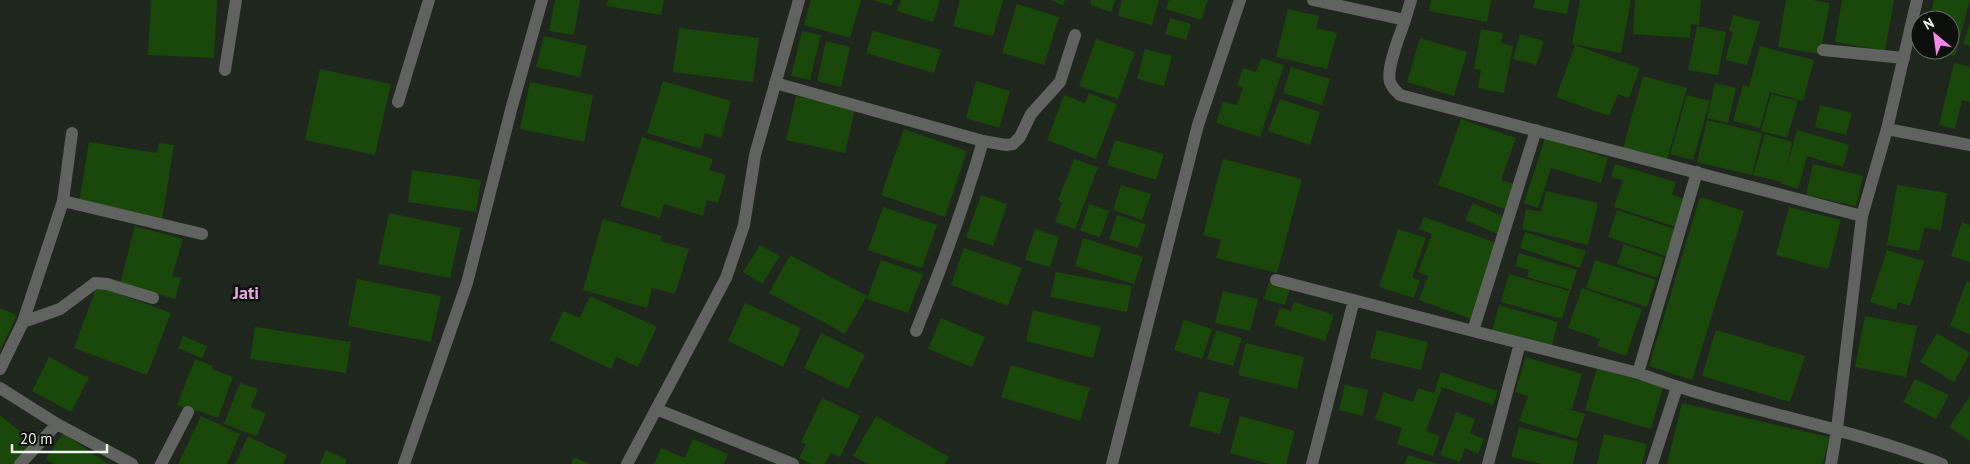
<svg xmlns="http://www.w3.org/2000/svg" width="1970" height="464" viewBox="0 0 1970 464" font-family="'PT Sans',sans-serif">
<style>
.building{fill:#19480a}
.lines{fill:none;stroke-linecap:round;stroke-linejoin:round}
.minor{stroke:#60635f;stroke-width:12}
.labels{text-anchor:middle;stroke-width:5;stroke-linejoin:round;paint-order:stroke}
.quarter-label{font-size:18px;font-weight:bold;fill:#e7a9de;stroke:#0c0f0b}
</style>
<rect width="100%" height="100%" fill="#20271f"/>
<path class="building" d="M151,0H217L214,58L148,55Z
M555,0H580L574,35L549,31Z
M608,0H664L661,15L607,6Z
M811,0H861L850,38L804,25Z
M872,0H893L892,6Z
M901,0H940L933,22L897,11Z
M960,0H1003L993,36L953,26Z
M1050,0H1065L1063,5Z
M1091,0H1115L1111,12L1090,5Z
M1122,0H1159L1152,25L1118,16Z
M1169,0H1208L1201,20L1166,9Z
M1431,0H1491L1487,22L1429,11Z
M1535,0H1570L1567,14L1533,8Z
M1580,0H1631L1621,53L1572,44Z
M1635,0H1701L1699,25L1691,24L1690,38L1633,34Z
M1786,0H1813L1830,3L1820,54L1778,47Z
M1842,0H1894L1885,51L1835,42Z
M1934,0H1970L1955,56L1935,51L1950,50V20H1929Z
M1017,4L1059,17L1044,65L1002,53Z
M1288,9L1319,16L1316,28L1337,33L1327,69L1276,57Z
M1733,15L1760,22L1747,65L1725,60L1733,32L1729,31Z
M1170,18L1191,24L1186,40L1165,34Z
M1970,24V46L1963,43Z
M1697,26L1726,32L1718,75L1688,70Z
M679,28L759,38L753,82L673,72Z
M1481,29L1503,33L1501,43L1513,46L1504,93L1478,88L1481,70L1474,69Z
M802,31L821,35L810,80L791,76Z
M873,31L941,50L934,73L866,53Z
M1520,34L1544,41L1536,65L1513,59Z
M544,36L587,46L580,77L536,67Z
M1420,38L1467,52L1454,96L1407,82Z
M1096,39L1135,52L1118,99L1079,86Z
M826,41L850,47L841,87L817,81Z
M1575,45L1640,68L1629,98L1618,94L1609,116L1556,97Z
M1760,46L1814,60L1803,101L1770,92L1760,128L1733,121L1743,85L1749,87Z
M1145,49L1172,56L1164,86L1137,79Z
M1261,58L1284,65L1260,137L1216,123L1223,102L1237,105L1243,88L1237,86L1243,68L1256,72Z
M1954,63L1970,67V102L1962,100L1955,129L1939,125Z
M1291,67L1330,79L1322,105L1283,93Z
M320,69L391,84L375,155L305,140Z
M1643,76L1687,88L1667,160L1623,148Z
M663,81L731,101L721,138L705,133L701,149L647,133Z
M976,81L1010,91L999,128L966,118Z
M530,82L593,95L584,142L520,129Z
M1715,83L1736,88L1728,123L1707,118Z
M1089,93L1117,104L1096,159L1047,140L1064,95L1085,103Z
M1771,94L1798,101L1787,138L1761,131Z
M1687,95L1710,101L1693,160L1670,154Z
M796,96L855,109L845,153L786,140Z
M1280,99L1320,112L1310,145L1268,131Z
M1820,105L1852,113L1846,135L1815,127Z
M1461,119L1516,138L1501,180L1517,185L1508,210L1438,185Z
M1707,120L1762,133L1752,175L1697,162Z
M904,129L967,151L945,217L881,195Z
M1797,130L1849,145L1843,167L1807,156L1798,189L1782,184V182L1753,175L1765,134L1792,142L1786,170Z
M642,137L713,159L709,170L726,175L718,203L707,200L703,216L664,204L660,218L620,206Z
M1545,138L1608,158L1601,183L1551,168L1538,208L1524,203Z
M1115,140L1164,154L1156,180L1107,165Z
M89,142L157,153L159,143L174,145L162,220L79,203Z
M1074,159L1098,167L1075,229L1055,222L1062,203L1058,200Z
M1223,159L1302,179L1277,273L1216,258L1221,240L1203,235Z
M1615,164L1676,182L1672,195L1684,199L1676,227L1614,207L1623,180L1611,177Z
M1813,164L1863,176L1856,206L1806,195Z
M412,170L481,180L476,212L408,202Z
M1121,185L1151,194L1142,220L1113,210Z
M1897,185L1947,193L1941,230L1924,228L1919,251L1887,245Z
M1546,191L1598,203L1588,245L1522,229L1526,209L1541,212Z
M981,195L1007,204L993,246L966,237Z
M1700,197L1744,211L1692,380L1649,366Z
M1473,203L1507,218L1500,235L1465,220Z
M1089,204L1109,211L1100,237L1080,231Z
M883,207L937,225L922,268L868,250Z
M1789,207L1841,220L1828,269L1776,255Z
M1617,210L1678,230L1669,257L1608,237Z
M389,213L461,228L450,278L378,264Z
M1117,215L1146,224L1138,248L1109,239Z
M1424,217L1499,244L1471,319L1419,300L1428,276L1418,272L1432,234L1419,229Z
M603,219L662,236L660,241L689,249L675,294L652,288L647,308L583,290Z
M1962,222L1970,225V262L1951,256Z
M135,226L183,239L172,276L181,278L175,299L120,284Z
M1035,229L1059,237L1050,267L1025,260Z
M1398,229L1426,238L1412,278L1420,280L1414,298L1379,287Z
M1525,232L1586,251L1580,268L1520,248Z
M1083,238L1143,257L1134,284L1075,266Z
M1624,244L1664,258L1657,278L1617,264Z
M760,245L780,256L762,284L743,272Z
M964,248L1022,268L1008,306L951,285Z
M1887,250L1924,261L1910,306L1898,302L1896,310L1870,302Z
M1519,253L1577,270L1571,290L1527,277L1529,270L1515,266Z
M790,255L867,296L845,334L769,293Z
M881,260L923,274L908,313L867,299Z
M1595,260L1656,280L1647,307L1586,288Z
M1056,272L1132,286L1127,312L1050,297Z
M1509,274L1570,291L1562,319L1501,302Z
M357,279L441,296L431,342L348,326Z
M1967,281L1970,283V334L1950,326Z
M1269,282L1290,288L1285,305L1264,299Z
M97,286L171,313L147,375L74,348Z
M1582,288L1642,309L1626,356L1597,346L1600,339L1568,328Z
M1223,291L1258,299L1250,331L1215,323Z
M590,296L657,327L638,367L616,357L611,369L550,340L563,311L580,318Z
M1294,302L1334,315L1325,341L1274,325L1280,308L1291,311Z
M745,303L801,328L783,367L728,341Z
M1499,305L1558,322L1551,349L1492,332Z
M0,308L17,315L0,351Z
M1033,310L1101,327L1093,358L1026,341Z
M1865,316L1917,326L1906,377L1855,367Z
M941,318L985,337L972,367L928,349Z
M1184,320L1212,329L1202,359L1174,350Z
M255,327L351,342L346,373L250,359Z
M1216,330L1242,338L1233,366L1207,359Z
M1377,330L1428,342L1421,370L1370,358Z
M1716,330L1805,356L1790,402L1702,376Z
M821,333L865,355L848,389L804,368Z
M1937,333L1970,353L1954,382L1920,362Z
M183,336L207,346L202,358L178,348Z
M1246,343L1304,357L1297,389L1238,375Z
M49,357L89,378L71,412L32,391Z
M1526,357L1582,374L1572,409L1565,408L1585,414L1577,439L1519,421L1528,396L1515,392Z
M195,359L213,366L212,369L233,377L218,418L196,410L195,412L177,405Z
M1011,365L1090,388L1080,421L1001,397Z
M1597,368L1663,387L1651,429L1585,410Z
M1441,372L1498,391L1493,405L1442,387L1426,431L1440,436L1433,456L1397,444L1402,428L1375,419L1384,392L1413,402L1418,388L1434,393Z
M1915,379L1949,395L1936,419L1903,402Z
M240,383L258,389L251,407L266,413L257,436L224,424Z
M1345,385L1368,390L1363,416L1339,410Z
M1199,391L1230,399L1220,434L1189,426Z
M1970,396V441L1949,427Z
M822,398L860,416L840,457L831,453L825,464H811L799,458L806,444L801,442Z
M1682,403L1829,437L1823,464H1667Z
M1456,412L1475,419L1470,433L1484,439L1478,454L1465,448L1460,462L1440,455Z
M0,415L34,443L16,464H0Z
M201,416L240,434L227,464H178Z
M876,416L949,457L945,464H868L853,456Z
M1240,416L1295,431L1286,464H1269L1230,453Z
M1519,427L1578,442L1573,464H1542L1511,457Z
M63,433L108,464H54L46,459Z
M1604,434L1647,444L1642,464H1597Z
M248,436L287,455L283,464H235Z
M693,439L728,454L724,464H654L661,448L685,458Z
M326,450L347,460L345,464H320Z
M1408,455L1438,464H1405Z
M574,457L590,464H571Z"/>
<g class="lines">
<path class="minor" d="M1313,0L1405,20L1411,0
M1405,20C1400,35 1386,68 1390,82C1392,88 1396,91 1400,95L1862,216
M1823,50L1904,58
M225,70L236,0
M775,83L983,141L1006,145L1013,144L1020,137L1031,114L1060,82L1075,35
M398,102L429,0
M1887,129L1917,0
M1697,172L1638,373C1737,410 1843,425 1942,464
M63,201L72,133
M1276,280L1473,331
M23,322L60,309L95,283L107,284L153,298
M916,331C942,267 964,207 983,141
M1520,343L1638,373
M0,369L23,322L63,201L202,234
M0,388L57,424L132,464
M656,409L793,464
M20,464L57,424
M161,464L188,412
M404,464L467,283L512,106L542,0
M627,464L726,278L744,225L755,155L799,0
M1112,464L1198,125L1240,0
M1312,464L1354,300
M1488,464L1520,343L1473,331L1536,130
M1652,464L1677,387
M1831,464L1837,429L1862,216L1887,129L1970,145"/>
</g>
<g class="labels">
<g class="quarter-label">
<text x="246" y="299">Jati</text>
</g>
</g>
<g transform="translate(1935 35) rotate(331)"><circle r="24" fill="#0c0f0b" stroke="#676b66"/>
<path d="M0-4L9 19L0 12L-9 19Z" fill="#f888ea"/>
<text y="-8" font-size="14" font-weight="bold" text-anchor="middle" fill="#eff4ee">N</text>
</g>
<path d="M12 444v8h95v-8" fill="none" stroke="#eff4ee" stroke-width="2.5"/>
<text x="20" y="444" font-size="15" fill="#eff4ee" stroke="#0c0f0b" stroke-width="4" paint-order="stroke">20 m</text>
</svg>
